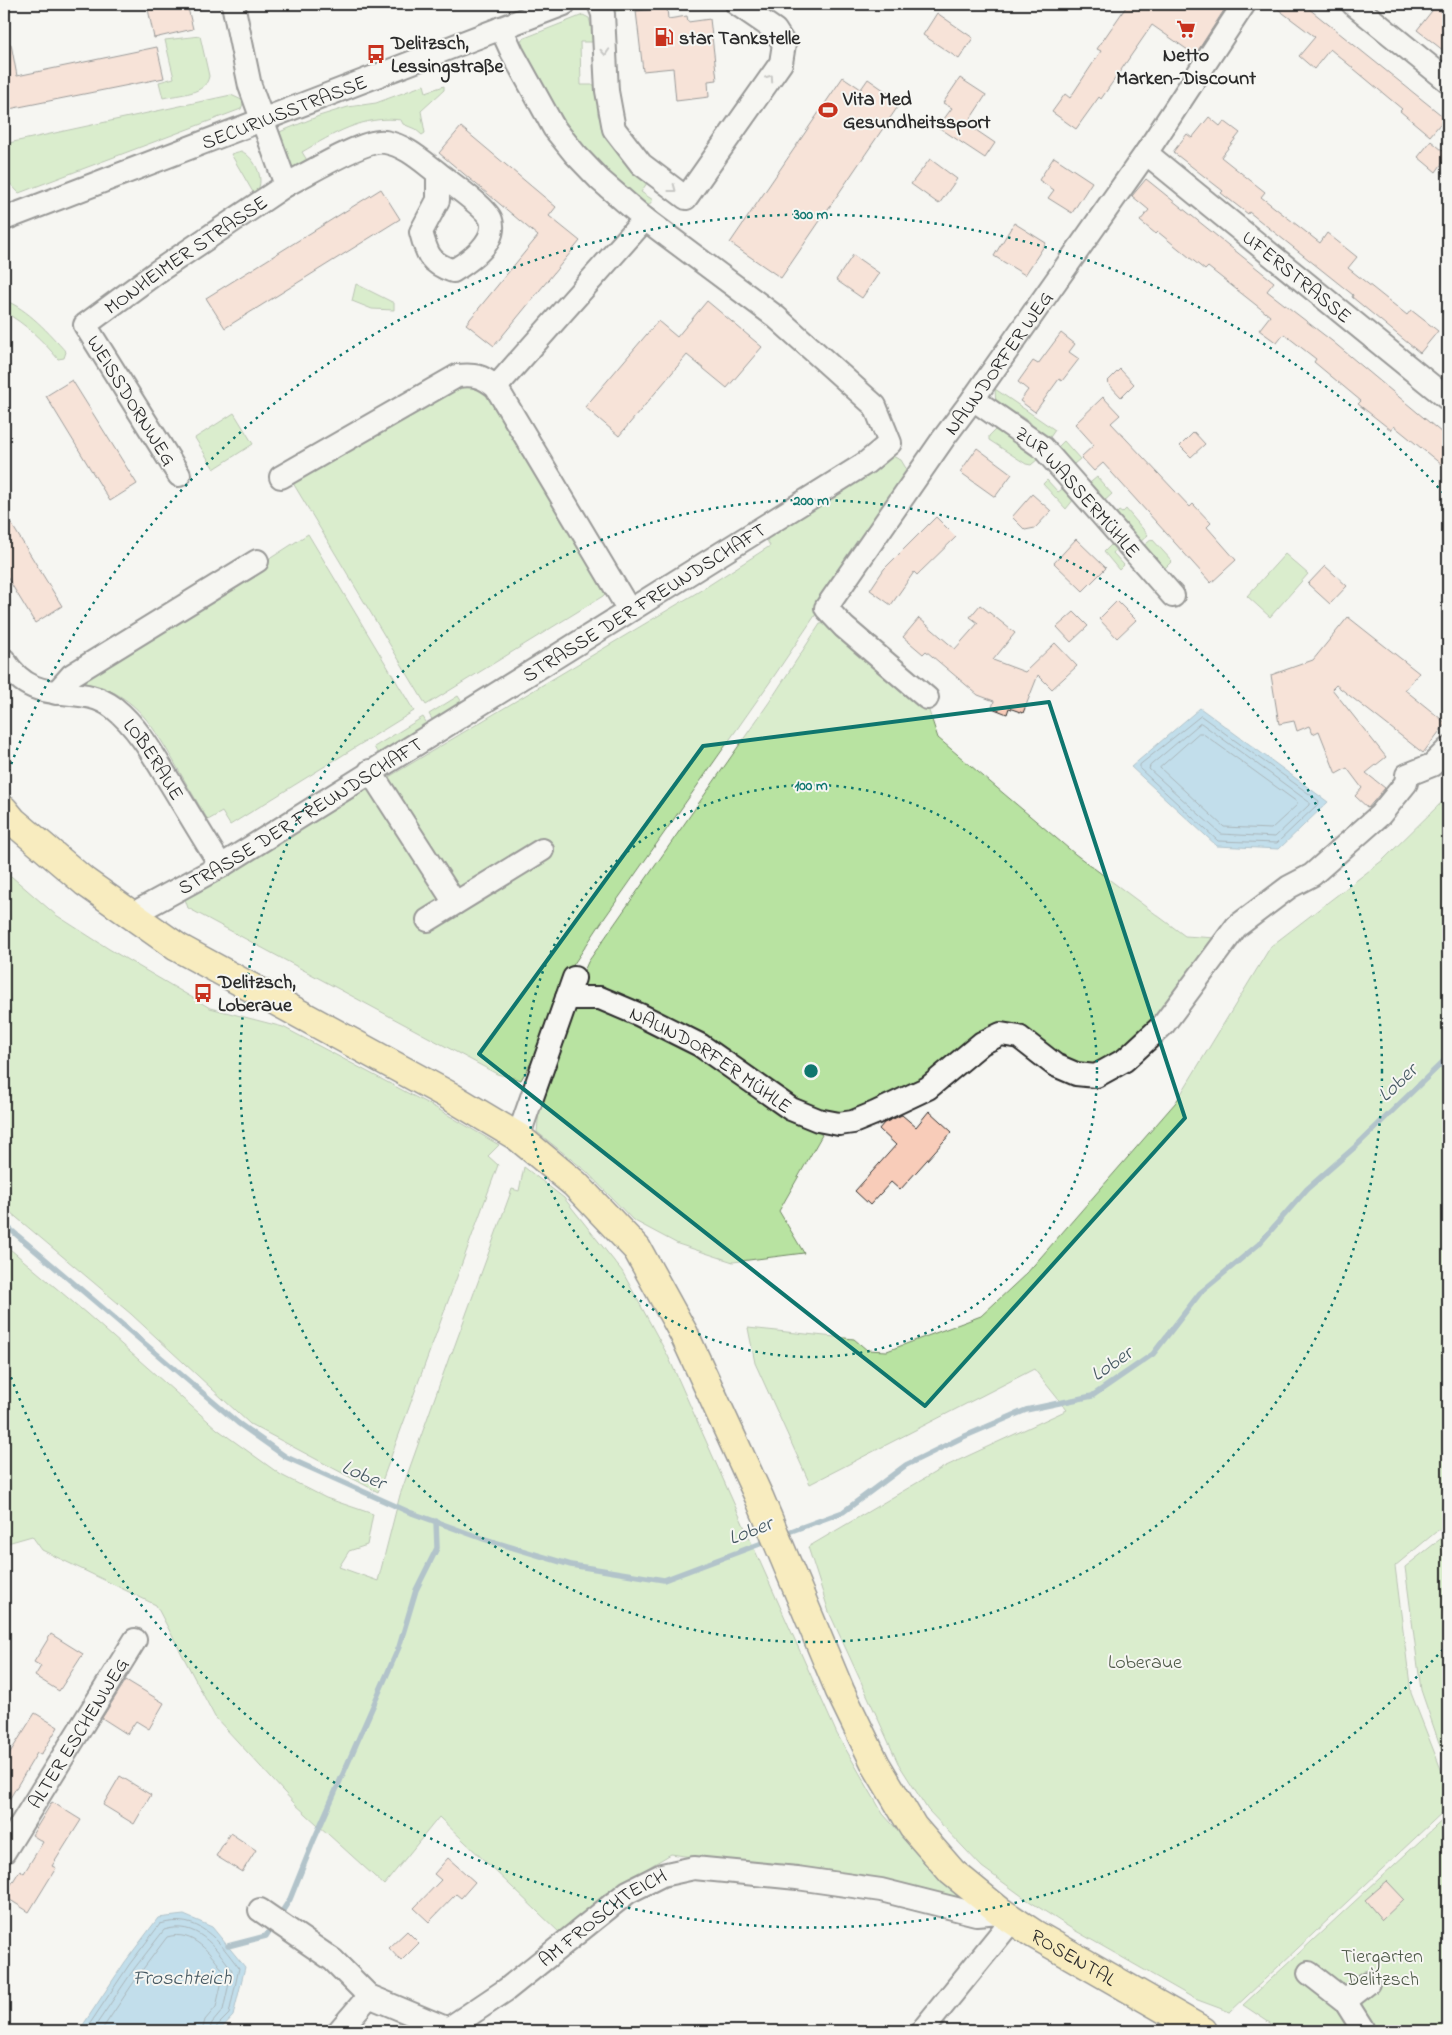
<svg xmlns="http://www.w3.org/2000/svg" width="1452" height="2035" viewBox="0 0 1452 2035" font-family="'Indie Flower',sans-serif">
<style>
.green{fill:#b8e3a1;stroke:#728766}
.water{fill:#83c2e3;stroke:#608699}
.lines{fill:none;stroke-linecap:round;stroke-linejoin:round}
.shore{stroke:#4e6775;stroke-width:1}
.stream{stroke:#608699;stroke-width:5.5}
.building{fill:#f8ccb9;stroke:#2b2b2b}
.minor-casing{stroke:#2b2b2b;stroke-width:26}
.major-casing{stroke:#2b2b2b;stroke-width:31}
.minor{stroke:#f6f6f2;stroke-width:22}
.major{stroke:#fae180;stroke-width:28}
.oneway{stroke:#90908e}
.marked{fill:none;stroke:#0f766e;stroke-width:4;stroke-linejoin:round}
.ring{fill:none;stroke:#0f766e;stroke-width:2.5;stroke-dasharray:2.5 5}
.labels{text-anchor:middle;stroke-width:4;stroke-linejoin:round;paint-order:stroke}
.poi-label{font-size:20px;font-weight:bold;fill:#2b2b2b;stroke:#f6f6f2;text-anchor:start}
.street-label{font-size:20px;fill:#2b2b2b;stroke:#f6f6f2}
.park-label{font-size:20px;fill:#4e5948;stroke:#f6f6f2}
.water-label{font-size:21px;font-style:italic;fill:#455862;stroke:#f6f6f2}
.centre{fill:#0f766e;stroke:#f6f6f2;stroke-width:2.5}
.ring-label{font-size:15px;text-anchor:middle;font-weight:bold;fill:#0f766e;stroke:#f6f6f2;stroke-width:4;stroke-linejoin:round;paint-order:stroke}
</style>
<rect width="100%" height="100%" fill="#f6f6f2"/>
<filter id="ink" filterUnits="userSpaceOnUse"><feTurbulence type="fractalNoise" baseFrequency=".02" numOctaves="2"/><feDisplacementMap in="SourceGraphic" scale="10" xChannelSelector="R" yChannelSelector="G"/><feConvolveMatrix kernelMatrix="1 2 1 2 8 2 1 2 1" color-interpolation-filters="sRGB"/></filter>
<g filter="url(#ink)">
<path class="green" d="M610,4H668L616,11L611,9Z
M583,15L589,18L595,42H580L581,85H597L598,115L616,150L629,164L646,177L647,183L641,192L653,200L647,207C626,189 604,170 586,149C560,117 540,82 519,47L522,39Z
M200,36L209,76C206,95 179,94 163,98L159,82L174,78L165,40Z
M424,85L426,92L444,86V90L421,111L425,133L422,135L415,129L403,124L401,120C363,115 333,134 302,152L310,165L295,170L287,165L277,133L319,116L348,107L376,103Z
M231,95L244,101L241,109L19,193L4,177V144Z
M241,151C255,157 268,183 254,194L231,154Z
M356,284L394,303V310L372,309L352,301Z
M4,300C28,309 49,333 66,352L64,358L58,359C43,341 25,323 4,312Z
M462,382L484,389L607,591L603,596L426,705L290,478Z
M995,389L1055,430L1046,443L1031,432V423L1016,413L1008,418L996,405Z
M234,413L253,444L214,469L195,438Z
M995,430L1033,454L1038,459L1031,465L1026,464L989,440V436Z
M1064,441L1080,459L1069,468L1054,451Z
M892,456L901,460L910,475L770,682L601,923L558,988L539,1049L521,1080L497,1074L188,908L185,899L703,589L770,546L764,534Z
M1097,477L1112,494L1101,504L1085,487Z
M1047,480L1058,492L1064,488L1074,499L1066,509L1043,484Z
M1126,509L1148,535L1138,544L1113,517L1119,511L1122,513Z
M308,534L414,711L230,825L222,812L208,820C196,800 184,780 173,760C150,721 132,692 85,683L94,665L243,576Z
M1152,539L1172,561L1162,571L1141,548Z
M1113,543L1118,547L1113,553L1124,565L1119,570L1104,552Z
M1285,554L1308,574L1270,617L1247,596Z
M829,623L928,708L938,738L1075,854L1185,936L1216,938L1157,1023L1101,1068L1056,1059L1024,1033L849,1117L791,1109L822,1135L779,1211L804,1253L733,1262L678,1244L633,1220L586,1171L537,1132L539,1110L567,998L615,996L578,985L588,962L770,701L820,624Z
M458,696L464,705L434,723L429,714Z
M423,717L429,727L380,757L374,747Z
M1448,796V1522L1395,1566L1411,1693L1448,1787V1807L1230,2012L1195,1999L1069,1927L1026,1899L982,1867L928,1810L898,1763L874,1710L829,1612L808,1547L944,1467L1067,1410L1034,1369L810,1484L755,1363L748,1328L854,1339L867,1350L887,1351L981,1316L1027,1273L1176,1102L1271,946L1383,860Z
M4,870L56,915L109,949L210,1008L283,1027L436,1108L499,1145L488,1156L498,1165L378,1492L250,1424L131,1314L4,1207Z
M524,1167L564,1198L622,1271L668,1356L837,1734L883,1814L958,1897L889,1881L732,1863L671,1854L604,1894L562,1935L439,1817L384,1885L295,1804L215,1717L156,1605L42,1550L32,1536L4,1544V1244L87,1314L217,1429L281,1475L326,1498L373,1514L367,1545L349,1551L339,1567L378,1581L400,1495L450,1355L452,1353L512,1189L519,1191Z
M1448,1533V1769L1421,1690L1405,1567Z
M1448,1815V2031H1282L1243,2005Z"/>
<path class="water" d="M1200,708L1328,802L1279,849L1217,846L1131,767Z
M184,1915L212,1927L245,1967L233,2016L219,2031H79L125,1962L158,1918Z"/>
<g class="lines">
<path class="shore" d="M1201,716L1319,801L1318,804L1277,843L1218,841L1140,769V765Z
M1201,723L1309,802V805L1275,837L1221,834L1149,769L1150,766Z
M1199,733H1202L1297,802V805L1271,829L1224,827L1160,768Z
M85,2031L129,1965L160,1924C199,1913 218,1940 239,1968L229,2014L217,2026L216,2031
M92,2031L134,1969L164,1930C196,1920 215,1946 232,1970L223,2010L212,2023L209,2031
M101,2031L140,1973L167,1937C193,1929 211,1954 224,1972L216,2007L205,2020L202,2031"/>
<path class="stream" d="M4,1224L238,1423L286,1457L409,1512L481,1538L571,1565L664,1580L770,1540
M783,1534L843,1512L906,1465L963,1437L1026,1410L1092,1396L1153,1354L1200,1293L1259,1244L1307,1189L1355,1147L1448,1057
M278,1918L290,1899L313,1842L399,1647L416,1590L437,1548L436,1521
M228,1946L266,1936L273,1925"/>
</g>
<path class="building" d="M147,4H187L193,29L154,38Z
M1128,4H1228L1195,55L1152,25L1101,99L1099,97L1076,129L1052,112L1065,94L1070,98L1101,51L1097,49Z
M1271,4H1303L1445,118L1430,136L1400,111L1402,109L1330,49L1314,69L1299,56L1315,37Z
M1435,7L1448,17V54L1417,30Z
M667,8L668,19L687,16L688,22L710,19L717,80L708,81L709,97L676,101L673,68L643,71L636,11Z
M937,13L973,38L959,59L923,35Z
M11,44L17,76L157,47L164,78L4,110V45Z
M843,77L861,89L868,79L901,102L781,278L730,243Z
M960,78L986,95L967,124L995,143L985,158L938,127L952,108L943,103Z
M1209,117L1220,126L1224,121L1240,133L1221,157L1265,192L1261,197L1320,243L1327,233L1357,257L1348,268L1407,315L1411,310L1438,331L1420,353L1352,297L1353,295L1249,212L1248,214L1221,193L1223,191L1173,152L1187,134L1192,138Z
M461,127L556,207L549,216L580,241L494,346L466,324L538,236L439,153Z
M1431,141L1448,155L1436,172L1418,157Z
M1054,157L1092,182L1072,213L1048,198L1054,190L1039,180Z
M930,159L957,179L939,204L911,184Z
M1146,179L1274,282L1267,291L1332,341L1448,438V458L1442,465L1394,426L1391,430L1358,404L1361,401L1314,362L1316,359L1284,334L1277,343L1259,330L1270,316L1208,267L1205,270L1158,232L1156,234L1140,221L1149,210L1132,196Z
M381,189L400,219L225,328L206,298Z
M1014,223L1046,243L1025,275L994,256Z
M853,255L879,273L862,298L836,280Z
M707,301L762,347L727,388L687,355L619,436L585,407L658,321L677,337Z
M1061,333L1075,344L1069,352L1079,359L1062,381L1059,379L1035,412L1020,401L1028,390L1018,382L1033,361L1038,364Z
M1120,369L1134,384L1121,397L1107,382Z
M72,380L137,484L110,501L46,396Z
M1103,397L1120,415L1111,423L1190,507L1193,504L1211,523L1207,527L1236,560L1211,583L1103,463L1094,471L1081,457L1094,445L1075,424Z
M1194,432L1205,444L1191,457L1180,446Z
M977,448L1012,474L995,497L960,472Z
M1032,494L1051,511L1035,528L1025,530L1012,517Z
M4,512L62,606L35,623L4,572Z
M936,517L956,537L917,575L914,572L891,605L870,590L884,569Z
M1076,539L1106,568L1083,591L1054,563Z
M1325,566L1347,586L1330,604L1308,584Z
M1117,601L1136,620L1117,638L1099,619Z
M980,605L1015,633L993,660L1025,672L1055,643L1077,666L1052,689L1038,675L1023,713L1009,708L1007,714L992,708L994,701L978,695L926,651L923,654L903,637L919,618L955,649L978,623L970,617Z
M1074,612L1088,626L1071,642L1057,627Z
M1348,617L1419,673L1405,690L1446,723L1423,753L1336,685L1332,689L1386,757L1366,773L1385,788L1368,808L1355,796L1362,788L1347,768L1336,774L1319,731L1313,734L1309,726L1297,731L1294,721L1279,724L1271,675L1313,660Z
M929,1111L952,1132L900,1190L891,1182L870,1205L855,1191L896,1145L879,1129L884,1123L902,1115L916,1127Z
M51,1634L83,1654L59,1691L35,1676L41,1666L34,1662Z
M126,1680L164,1703L149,1729L136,1721L127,1734L102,1718Z
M35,1713L58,1727L41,1755L37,1753L4,1808V1762Z
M120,1776L151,1795L134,1824L103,1805Z
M52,1802L81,1820L52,1866L56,1868L29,1912L4,1896L20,1870L24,1873L43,1842L32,1835Z
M230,1833L256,1850L242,1872L216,1856Z
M448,1858L475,1882L461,1898L456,1894L429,1922L414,1908L441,1880L434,1874Z
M1387,1881L1404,1899L1382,1920L1365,1900Z
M407,1931L419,1943L401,1961L389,1948Z"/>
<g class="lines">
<g class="minor-casing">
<g id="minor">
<path d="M599,4L603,14L607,91L614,129L641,164L686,198L781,63L784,44L775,30L737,4"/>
<path d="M1353,4L1448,81"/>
<path id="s1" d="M1146,153L1448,399"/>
<path d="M286,185C306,175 365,138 385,142C405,145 422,161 438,173V200L421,232C427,255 430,263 453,271C468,262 498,242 491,220C487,208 449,182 438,173"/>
<path id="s2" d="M4,219L564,4"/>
<path d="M496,387L645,219"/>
<path id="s3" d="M973,399L1043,448L1173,596"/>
<path id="s4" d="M179,475L85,325L157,272L286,185L250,86L233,4"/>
<path d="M281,477L457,376C475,374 482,376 496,387L629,610"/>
<path id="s5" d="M4,660C36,711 78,680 114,708C139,728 155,758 171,784C188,812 204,839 221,866"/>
<path d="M56,693L72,675L257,561"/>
<path id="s6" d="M927,698L844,627L826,608L943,439L973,399L1146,153L1244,4"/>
<path d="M370,771L455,903"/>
<path id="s7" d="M131,915L221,866L866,463L890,443L875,406L776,317L645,219L600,180L575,154L554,128L512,52L501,28"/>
<path d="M428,920L542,850"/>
<path id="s8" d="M567,998H600L640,1015L700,1045L791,1109L818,1120L839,1124L853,1122L875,1113L928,1088L982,1043L1001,1034L1019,1037L1055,1065L1076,1074L1096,1076L1125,1060L1164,1024L1236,927L1289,887L1312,875L1380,815L1406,783L1407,775L1432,765L1448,749"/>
<path d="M518,1137L574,978"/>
<path id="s9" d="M4,1852L135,1640"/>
<path id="s10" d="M260,1910L333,1960L369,1996L448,2029L506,1990L628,1892L662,1875L694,1868L797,1878L881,1890L976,1914L1001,1912"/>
<path d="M1309,1973L1345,2001L1362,2028L1361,2031"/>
<path d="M1345,2001L1368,1983"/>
<path d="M339,2031L369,1996"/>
<path d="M922,2031L1012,1920"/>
</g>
</g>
<g class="major-casing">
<g id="major">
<path id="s11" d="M4,810L13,821L85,882L177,947L448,1095L518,1137L575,1184L637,1249L684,1334L759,1497L840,1691L876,1765L913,1827L952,1872L1001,1912L1034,1934L1203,2031"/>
</g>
</g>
<use href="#minor" class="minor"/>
<use href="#major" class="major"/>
</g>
<defs><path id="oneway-chevron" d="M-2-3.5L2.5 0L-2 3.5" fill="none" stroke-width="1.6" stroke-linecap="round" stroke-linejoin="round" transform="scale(1.25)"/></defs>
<g class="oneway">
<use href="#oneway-chevron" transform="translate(605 52) rotate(87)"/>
<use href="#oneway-chevron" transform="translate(770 78) rotate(-55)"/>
<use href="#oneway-chevron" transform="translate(673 189) rotate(37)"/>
</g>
</g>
<path d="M0 0H1452V2035H0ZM1049,702L1185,1118L925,1406L479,1054L703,746Z" fill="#f6f6f2" fill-opacity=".55" fill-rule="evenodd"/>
<path class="marked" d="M1049,702L1185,1118L925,1406L479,1054L703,746Z"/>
<g class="ring">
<circle cx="811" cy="1071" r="286"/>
<circle cx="811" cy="1071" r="571"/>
<path d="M1448 1644A857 857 0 0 1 6 1364M6 778A857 857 0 0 1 1448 498"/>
</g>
<defs>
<g id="supermarket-bare" transform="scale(1.5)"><path d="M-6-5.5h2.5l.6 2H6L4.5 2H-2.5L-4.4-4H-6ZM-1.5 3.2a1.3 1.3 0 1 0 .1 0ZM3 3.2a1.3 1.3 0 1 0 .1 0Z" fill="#c8321e" stroke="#f6f6f2" stroke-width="2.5" paint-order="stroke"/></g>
<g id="fuel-bare" transform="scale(1.5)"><path d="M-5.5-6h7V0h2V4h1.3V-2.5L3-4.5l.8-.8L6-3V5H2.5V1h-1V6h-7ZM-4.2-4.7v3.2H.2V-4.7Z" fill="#c8321e" stroke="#f6f6f2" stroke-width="2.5" paint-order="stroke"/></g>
<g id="bus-bare" transform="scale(1.5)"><path d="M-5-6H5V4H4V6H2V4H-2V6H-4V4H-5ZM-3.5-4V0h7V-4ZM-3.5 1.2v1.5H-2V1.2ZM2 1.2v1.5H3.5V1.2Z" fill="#c8321e" stroke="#f6f6f2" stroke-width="2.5" paint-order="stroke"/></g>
<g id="stadium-bare" transform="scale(1.5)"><path d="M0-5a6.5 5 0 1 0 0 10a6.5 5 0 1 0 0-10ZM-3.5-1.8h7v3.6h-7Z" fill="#c8321e" stroke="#f6f6f2" stroke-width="2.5" paint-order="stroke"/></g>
</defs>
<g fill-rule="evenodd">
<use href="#supermarket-bare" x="1186" y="29"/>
<use href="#fuel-bare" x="664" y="37"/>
<use href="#bus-bare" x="376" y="54"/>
<use href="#stadium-bare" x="828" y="110"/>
<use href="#bus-bare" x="203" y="993"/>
</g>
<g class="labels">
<g class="poi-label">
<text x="679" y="44">star Tankstelle</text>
<text x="391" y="49">Delitzsch,<tspan x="391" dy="23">Lessingstraße</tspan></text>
<text x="1186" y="61" text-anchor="middle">Netto<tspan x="1186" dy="23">Marken-Discount</tspan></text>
<text x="843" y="105">Vita Med<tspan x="843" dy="23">Gesundheitssport</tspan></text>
<text x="218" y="988">Delitzsch,<tspan x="218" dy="23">Loberaue</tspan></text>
</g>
<g class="street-label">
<text dy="7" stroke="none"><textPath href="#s2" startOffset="300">SECURIUSSTRASSE</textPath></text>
<text dy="7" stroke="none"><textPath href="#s4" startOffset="300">MONHEIMER STRASSE</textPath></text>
<text dy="7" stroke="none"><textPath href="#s1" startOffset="195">UFERSTRASSE</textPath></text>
<text dy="7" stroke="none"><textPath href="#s6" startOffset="435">NAUNDORFER WEG</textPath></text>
<text transform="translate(132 400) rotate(58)" y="7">WEISSDORNWEG</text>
<text dy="7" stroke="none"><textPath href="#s3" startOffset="141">ZUR WASSERMÜHLE</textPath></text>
<text dy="7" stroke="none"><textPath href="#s7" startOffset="601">STRASSE DER FREUNDSCHAFT</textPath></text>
<text dy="7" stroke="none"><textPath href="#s5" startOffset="190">LOBERAUE</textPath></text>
<text dy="7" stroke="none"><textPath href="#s7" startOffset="196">STRASSE DER FREUNDSCHAFT</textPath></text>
<text dy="7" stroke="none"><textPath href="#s8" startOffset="160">NAUNDORFER MÜHLE</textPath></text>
<text dy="7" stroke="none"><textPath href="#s9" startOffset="140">ALTER ESCHENWEG</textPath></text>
<text dy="7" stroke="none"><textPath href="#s10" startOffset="416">AM FROSCHTEICH</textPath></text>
<text dy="7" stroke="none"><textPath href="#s11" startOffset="1625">ROSENTAL</textPath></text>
</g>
<g class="park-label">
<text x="1145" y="1668">Loberaue</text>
<text x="1382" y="1962">Tiergarten<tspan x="1382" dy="23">Delitzsch</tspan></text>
</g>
<g class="water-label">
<text transform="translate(1397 1082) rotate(-43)" y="7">Lober</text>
<text transform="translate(1111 1363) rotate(-34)" y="7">Lober</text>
<text transform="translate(364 1474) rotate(24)" y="7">Lober</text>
<text transform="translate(750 1530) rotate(-21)" y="7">Lober</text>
<text x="182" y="1984">Froschteich</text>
</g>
</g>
<circle cx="811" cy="1071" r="8" class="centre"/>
<g class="ring-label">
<text x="811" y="219">300 m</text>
<text x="811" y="505">200 m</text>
<text x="811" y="790">100 m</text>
</g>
<rect width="1452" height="2035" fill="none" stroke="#f6f6f2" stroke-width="20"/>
<rect x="10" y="10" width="1432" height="2015" fill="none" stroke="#2b2b2b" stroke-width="2" filter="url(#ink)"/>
</svg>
